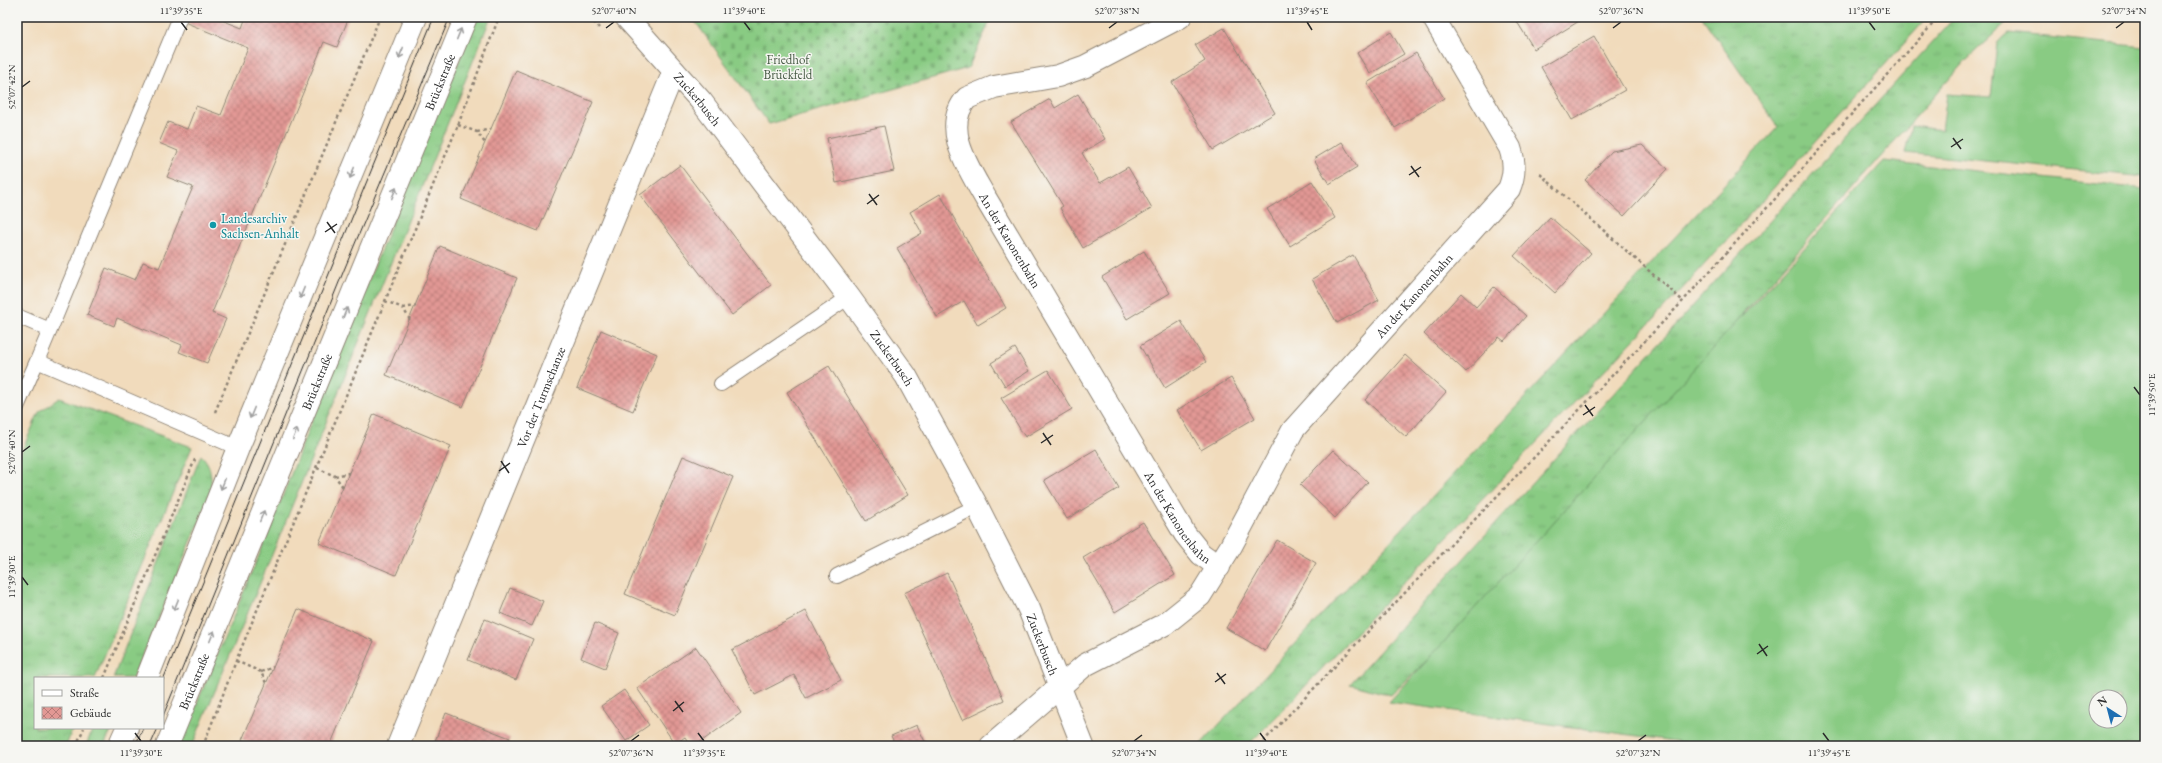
<svg xmlns="http://www.w3.org/2000/svg" width="2162" height="763" viewBox="0 0 2162 763" font-family="'EB Garamond',serif">
<style>
.grass{fill:url(#grass-tufts);stroke:#5a7b57}
.cemetery{fill:url(#cemetery-stones);stroke:#5a7b57}
.garden{fill:#89cb83;stroke:#5a7b57;fill-rule:evenodd}
.building{fill:url(#building-cross-hatch)}
.lines{fill:none;stroke-linecap:round;stroke-linejoin:round}
.service-casing{stroke:#8e8374;stroke-width:16}
.minor-casing{stroke:#8e8374;stroke-width:24}
.secondary-casing{stroke:#8e8374;stroke-width:24}
.path{stroke:#8e8374;stroke-width:2.5;stroke-dasharray:3 3;stroke-linecap:butt}
.service{stroke:#fff;stroke-width:14}
.minor{stroke:#fff;stroke-width:22}
.secondary{stroke:#fff;stroke-width:22}
.tram{stroke:#2b2b2b;stroke-width:1}
.oneway{stroke:#a0a0a0}
.ticks{fill:none;stroke:#2b2b2b;stroke-width:1.5}
.culture-dot{fill:#0f9aa8;stroke:#f6f6f2;stroke-width:1.5}
.labels{text-anchor:middle;stroke-width:3;stroke-linejoin:round;paint-order:stroke}
.park-label{font-size:13px;fill:#475b45;stroke:#f6f6f2}
.street-label{font-size:13px;fill:#2b2b2b;stroke:#f6f6f2}
.culture-label{font-size:13px;fill:#0d838f;stroke:#f6f6f2;text-anchor:start}
.neatline{fill:none;stroke:#2b2b2b;stroke-width:1.5}
.ticks-label{font-size:10px;text-anchor:middle;fill:#2b2b2b}
</style>
<defs>
<pattern id="grass-tufts" width="24" height="20" patternUnits="userSpaceOnUse"><rect width="24" height="20" fill="#89cb83"/><path d="M3 7l-1-3M5 7V3M7 7l1-3M15 17l-1-3M17 17v-4M19 17l1-3" fill="none" stroke="#76ae71"/></pattern>
<pattern id="cemetery-stones" width="16" height="16" patternUnits="userSpaceOnUse"><rect width="16" height="16" fill="#89cb83"/><path d="M2 7V4a2 2 0 0 1 4 0v3zM10 15v-3a2 2 0 0 1 4 0v3z" fill="#76ae71"/></pattern>
<pattern id="building-cross-hatch" width="8" height="8" patternUnits="userSpaceOnUse"><rect width="8" height="8" fill="#e29894"/><path d="M0 0l8 8M0 8l8-8" fill="none" stroke="#b77c79"/></pattern>
</defs>
<rect width="100%" height="100%" fill="#f6f6f2"/>
<filter id="ink" filterUnits="userSpaceOnUse"><feTurbulence type="fractalNoise" baseFrequency=".025" numOctaves="2"/><feDisplacementMap in="SourceGraphic" scale="8" xChannelSelector="R" yChannelSelector="G"/><feConvolveMatrix kernelMatrix="1 2 1 2 8 2 1 2 1" color-interpolation-filters="sRGB"/></filter>
<filter id="wash" filterUnits="userSpaceOnUse"><feTurbulence type="fractalNoise" baseFrequency=".012" numOctaves="4" result="noise"/><feDisplacementMap in="SourceGraphic" scale="16" xChannelSelector="R" yChannelSelector="G"/><feGaussianBlur stdDeviation="0.9" result="paint"/><feColorMatrix in="noise" values="0 0 0 0 0 0 0 0 0 0 0 0 0 0 0 0 0 1.4 0 .05"/><feComposite in="paint" operator="in"/></filter>
<g filter="url(#wash)">
<rect width="100%" height="100%" fill="#f1dbbc"/>
<path class="grass" d="M477,17H491L279,538L192,746H179L268,534L327,381Z
M1702,17H1928L1685,286L1276,717L1247,746H1199L1778,127Z
M1955,17H2012L1966,60L1745,311L1662,430L1576,518L1391,695L1350,684Z
M59,398L192,447L95,678H35V728H73L66,746H17V462L39,412Z
M201,455C213,466 212,482 210,497L133,678H113Z
M93,728H112L104,746H86Z"/>
<path class="cemetery" d="M692,17H992L968,68L769,124Z"/>
<path class="garden" d="M2009,33L2145,47V177L1905,153L1911,126L1942,130L1947,94L1991,97L1997,43Z
M1884,161L2145,189V746H1711L1389,702ZM2096,697H2120V721H2096Z"/>
<g id="blocks">
<path class="building" d="M172,17H214L242,28L246,17H349L337,47L324,42L212,313L226,319L207,363L179,352L182,345L117,318L114,326L87,315L106,268L135,280L143,262L159,268L193,187L167,177L178,151L159,143L168,122L187,129L196,106L221,115L248,48Z
M1514,17H1583L1584,18L1534,49Z
M1224,28L1275,113L1213,150L1172,82L1205,61L1195,45Z
M1391,32L1404,54L1370,74L1357,53Z
M1594,36L1625,90L1572,120L1541,67Z
M1416,53L1444,98L1395,128L1367,83Z
M516,70L593,102L538,231L461,199Z
M1078,94L1105,139L1082,153L1100,183L1128,167L1152,208L1083,248L1060,208L1063,206L1011,122L1050,99L1055,108Z
M884,126L894,171L836,183L827,138Z
M1342,142L1357,167L1329,184L1314,159Z
M1642,145L1668,169L1624,216L1585,180L1612,151Z
M680,165L771,285L732,315L640,195Z
M1312,181L1335,218L1290,246L1267,209Z
M940,194L1006,308L978,325L964,301L937,317L897,248L922,233L910,212Z
M1550,217L1591,253L1555,293L1514,256Z
M440,246L517,278L463,407L386,375Z
M1144,251L1170,293L1127,319L1102,277Z
M1353,255L1379,300L1337,323L1312,279Z
M1494,287L1526,316L1504,341L1499,337L1466,372L1424,334L1461,293L1476,307Z
M1181,321L1206,362L1165,388L1140,346Z
M601,330L657,354L633,411L577,388Z
M1015,348L1029,371L1005,386L991,363Z
M1405,355L1446,392L1406,437L1365,400Z
M829,366L908,495L866,521L787,392Z
M1048,370L1072,409L1025,437L1001,398Z
M1231,378L1255,418L1201,450L1177,410Z
M374,414L451,446L396,575L319,543Z
M1096,449L1119,488L1067,519L1044,480Z
M1333,450L1368,482L1335,518L1300,485Z
M683,456L733,477L675,615L625,594Z
M1143,522L1175,575L1115,612L1083,558Z
M1277,540L1316,563L1265,651L1226,628Z
M947,573L1004,700L962,720L904,593Z
M510,588L543,601L532,626L500,613Z
M298,609L374,641L330,746H257L242,740Z
M806,611L841,680L806,698L794,675L755,695L732,650Z
M485,619L533,639L516,680L468,660Z
M595,623L619,633L605,668L581,658Z
M696,647L741,713L695,746H691L685,737L675,744L637,688Z
M624,690L649,725L626,741L601,706Z
M446,713L510,738L507,746H433Z
M917,725L927,746H896L891,736Z"/>
</g>
</g>
<g filter="url(#ink)">
<use href="#blocks" fill-opacity="0" stroke="#8e8374" stroke-width="1"/>
<g class="lines">
<g class="service-casing">
<path id="service" d="M17,316L50,330L37,361L238,448
M50,330L180,17
M721,384L849,297
M17,407L37,361
M837,576L977,506"/>
</g>
<g class="minor-casing">
<g id="minor">
<path id="s1" d="M626,17L701,101L849,297L906,376L977,506L1029,609L1083,746"/>
<path id="s2" d="M1180,17L1086,66L1058,76L994,87L967,98C940,128 970,170 986,199L1185,534L1201,554L1219,567"/>
<path id="s3" d="M398,746L674,71"/>
<path id="s4" d="M991,746L1085,665L1165,624L1200,596L1231,546L1293,430L1509,189C1515,174 1515,163 1510,148L1433,17"/>
</g>
</g>
<g class="secondary-casing">
<g id="secondary">
<path d="M147,678L238,448L416,17"/>
<path d="M119,746L127,728"/>
<path id="s5" d="M167,746L466,17"/>
</g>
</g>
<path class="path" d="M590,17L599,28
M458,125L477,132L485,143
M477,132L491,129
M1540,174L1683,301
M385,301L403,308L410,320
M403,308L416,306
M215,412L380,17
M317,468L335,476L343,487
M335,476L349,473
M236,661L261,672L266,683
M261,672L273,667
M104,678L196,457
M76,746L84,728
M203,746L236,661L458,125L499,17
M1259,746L1683,301L1939,17"/>
<use href="#service" class="service"/>
<use href="#minor" class="minor"/>
<use href="#secondary" class="secondary"/>
<path class="tram" d="M163,680L434,17
M163,716L344,270L450,17
M135,746L143,728
M150,746L158,728"/>
</g>
<defs><path id="oneway-shaft" d="M-6 0H5M1.5-3L5.5 0L1.5 3" fill="none" stroke-width="1.6" stroke-linecap="round" stroke-linejoin="round"/></defs>
<g class="oneway">
<use href="#oneway-shaft" transform="translate(459 34) rotate(-68)"/>
<use href="#oneway-shaft" transform="translate(401 53) rotate(112)"/>
<use href="#oneway-shaft" transform="translate(352 173) rotate(112)"/>
<use href="#oneway-shaft" transform="translate(394 193) rotate(-68)"/>
<use href="#oneway-shaft" transform="translate(302 293) rotate(112)"/>
<use href="#oneway-shaft" transform="translate(345 313) rotate(-68)"/>
<use href="#oneway-shaft" transform="translate(252 413) rotate(112)"/>
<use href="#oneway-shaft" transform="translate(295 434) rotate(-68)"/>
<use href="#oneway-shaft" transform="translate(223 484) rotate(112)"/>
<use href="#oneway-shaft" transform="translate(262 516) rotate(-68)"/>
<use href="#oneway-shaft" transform="translate(176 605) rotate(112)"/>
<use href="#oneway-shaft" transform="translate(212 636) rotate(-68)"/>
</g>
</g>
<path class="ticks" d="M181,22L187,30M744,22L750,30M1307,22L1312,30M1869,22L1875,30M606,28L614,22M1109,28L1117,22M1613,28L1621,22M2116,28L2124,22M22,87L30,81M1953,138L1961,149M1951,147L1963,139M1411,166L1419,177M1409,175L1421,167M869,194L877,205M867,204L879,195M327,222L335,233M325,232L337,224M2134,387L2140,395M1585,405L1593,416M1583,415L1595,407M1043,433L1051,445M1041,443L1053,435M22,452L30,446M501,461L509,473M499,471L510,463M22,577L28,585M1759,644L1767,656M1757,654L1768,646M1217,673L1225,684M1215,682L1226,674M675,701L683,712M673,711L684,702M135,733L141,741M698,733L704,741M1260,733L1266,741M1823,733L1829,741M631,741L639,735M1134,741L1142,735M1638,741L1646,735"/>
<circle class="culture-dot" cx="213" cy="225" r="4"/>
<g class="labels">
<g class="park-label">
<text x="788" y="64">Friedhof<tspan x="788" dy="15">Brückfeld</tspan></text>
</g>
<g class="street-label">
<text dy="5" stroke="none"><textPath href="#s5" startOffset="718">Brückstraße</textPath></text>
<text dy="5" stroke="none"><textPath href="#s1" startOffset="109">Zuckerbusch</textPath></text>
<text dy="5" stroke="none"><textPath href="#s2" startOffset="388">An der Kanonenbahn</textPath></text>
<text dy="5" stroke="none"><textPath href="#s4" startOffset="630">An der Kanonenbahn</textPath></text>
<text dy="5" stroke="none"><textPath href="#s1" startOffset="433">Zuckerbusch</textPath></text>
<text dy="5" stroke="none"><textPath href="#s5" startOffset="394">Brückstraße</textPath></text>
<text dy="5" stroke="none"><textPath href="#s3" startOffset="377">Vor der Turmschanze</textPath></text>
<text dy="5" stroke="none"><textPath href="#s2" startOffset="712">An der Kanonenbahn</textPath></text>
<text dy="5" stroke="none"><textPath href="#s1" startOffset="757">Zuckerbusch</textPath></text>
<text dy="5" stroke="none"><textPath href="#s5" startOffset="70">Brückstraße</textPath></text>
</g>
<g class="culture-label">
<text x="221" y="223">Landesarchiv<tspan x="221" dy="15">Sachsen-Anhalt</tspan></text>
</g>
</g>
<rect width="2162" height="763" fill="none" stroke="#f6f6f2" stroke-width="44"/>
<rect x="34" y="677" width="130" height="52" fill="#f6f6f2" stroke="#a5a5a2"/>
<rect x="42" y="690" width="20" height="6" fill="#ffffff" stroke="#a5a5a2"/>
<text x="70" y="697" font-size="12" fill="#2b2b2b">Straße</text>
<rect x="42" y="707" width="20" height="12" fill="url(#building-cross-hatch)" stroke="#a5a5a2"/>
<text x="70" y="717" font-size="12" fill="#2b2b2b">Gebäude</text>
<g transform="translate(2108 709) rotate(324)"><circle r="19" fill="#f6f6f2" stroke="#a5a5a2"/>
<path d="M0-3L7 15L0 10L-7 15Z" fill="#1f6fb2"/>
<text y="-6" font-size="11" font-weight="bold" text-anchor="middle" fill="#2b2b2b">N</text>
</g>
<rect x="22" y="22" width="2118" height="719" class="neatline"/>
<g class="ticks-label">
<text x="181" y="14">11°39'35"E</text>
<text x="614" y="14">52°07'40"N</text>
<text x="744" y="14">11°39'40"E</text>
<text x="1117" y="14">52°07'38"N</text>
<text x="1307" y="14">11°39'45"E</text>
<text x="1621" y="14">52°07'36"N</text>
<text x="1869" y="14">11°39'50"E</text>
<text x="2124" y="14">52°07'34"N</text>
<text transform="translate(11 87) rotate(-90)" y="4">52°07'42"N</text>
<text transform="translate(2151 395) rotate(-90)" y="4">11°39'50"E</text>
<text transform="translate(11 452) rotate(-90)" y="4">52°07'40"N</text>
<text transform="translate(11 577) rotate(-90)" y="4">11°39'30"E</text>
<text x="141" y="756">11°39'30"E</text>
<text x="631" y="756">52°07'36"N</text>
<text x="704" y="756">11°39'35"E</text>
<text x="1134" y="756">52°07'34"N</text>
<text x="1266" y="756">11°39'40"E</text>
<text x="1638" y="756">52°07'32"N</text>
<text x="1829" y="756">11°39'45"E</text>
</g>
</svg>
